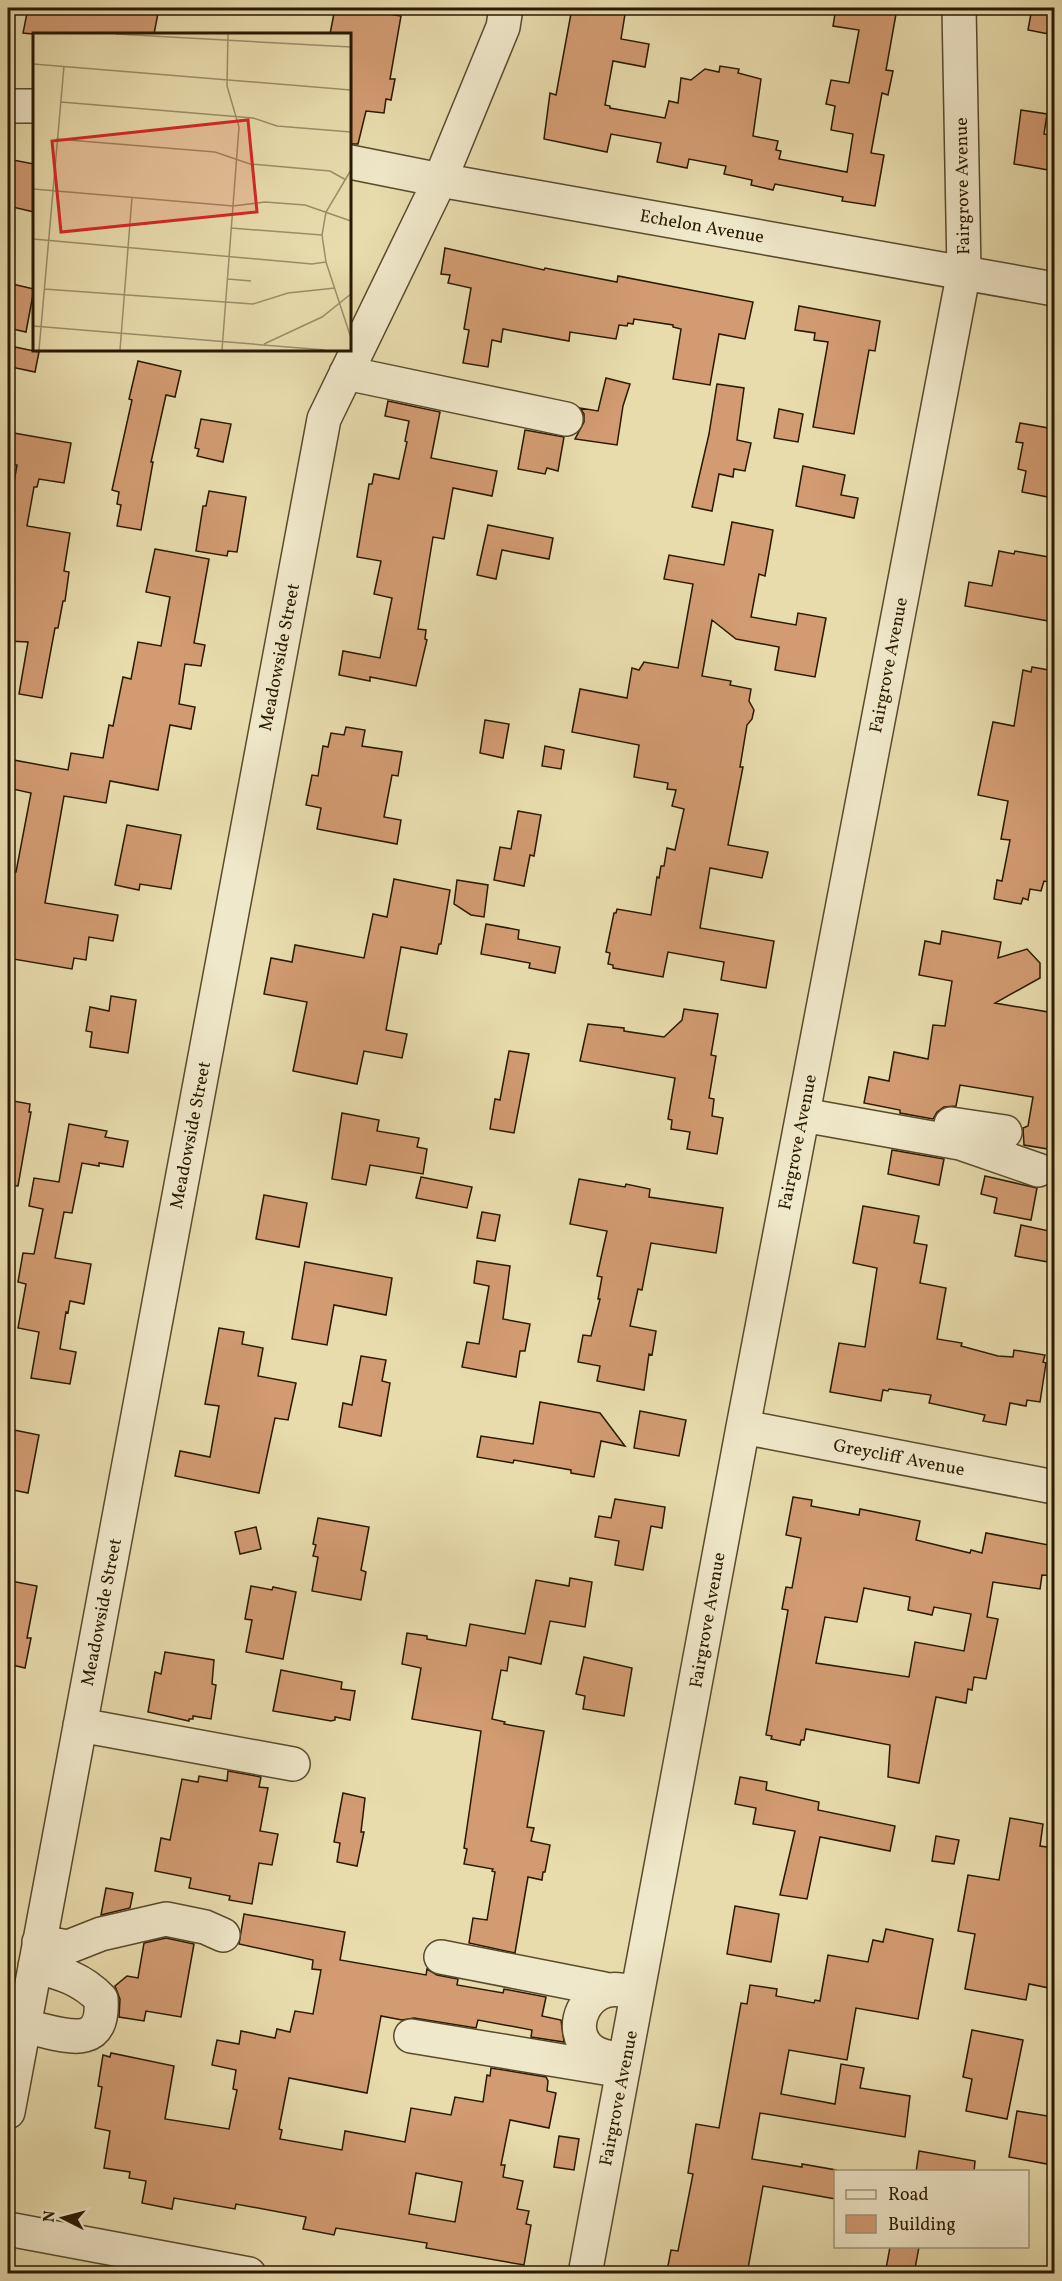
<svg xmlns="http://www.w3.org/2000/svg" width="1062" height="2281" viewBox="0 0 1062 2281" font-family="Vollkorn,serif">
<style>
.building{fill:#d29b72;stroke:#291901;stroke-width:1.5;fill-rule:evenodd}
.lines{fill:none;stroke-linecap:round;stroke-linejoin:round}
.minor-casing{stroke:#594a2c;stroke-width:36}
.minor{stroke:#f0e8ca;stroke-width:33}
.labels{text-anchor:middle;stroke-width:4.5;stroke-linejoin:round;paint-order:stroke}
.street-label{font-size:18px;fill:#291901;stroke:#f0e8ca}
.inset-road{fill:none;stroke:#9c8e68;stroke-width:1.5}
.view{fill:#d62828;fill-opacity:0.15;stroke:#d62828;stroke-width:3}
.inset-edge{fill:none;stroke:#291901;stroke-width:3}
</style>
<rect width="100%" height="100%" fill="#e8dcad"/>
<filter id="stains"><feTurbulence type="fractalNoise" baseFrequency=".00333" numOctaves="4"/><feColorMatrix values="0 0 0 0 .2 0 0 0 0 .09 0 0 0 0 .02 0 0 0 .5 -.17"/></filter>
<radialGradient id="worn" r=".72"><stop offset=".6" stop-color="#630" stop-opacity="0"/><stop offset="1" stop-color="#630" stop-opacity=".3"/></radialGradient>
<path class="building" d="M28,8H159L154,34H33L23,33Z
M335,8H352L401,16L390,79H395L391,100L386,99L384,113L366,111L358,144H350V34H330Z
M572,8H626L621,39L649,44L645,67L613,61L605,105L610,106V108L665,118L669,101L678,103L681,78L691,80L705,69L719,72L720,66L739,69L738,73L761,79L753,136L778,141L776,150L781,151L779,159L847,172L853,134L831,130L835,106L826,104L831,80L849,83L859,30L833,26L836,8H859L896,14L886,70L893,71L888,95L882,93L871,153L884,155L875,206L842,201L843,197L775,184L773,190L751,185L752,180L724,174L726,166L689,159L687,168L657,162L661,143L611,134L607,152L544,139L550,93L556,95Z
M1032,8H1054V35L1028,30Z
M1021,110L1047,114L1044,134L1054,136V171L1014,164Z
M8,159L34,164V212L8,206Z
M445,248L544,270L545,268L617,282L618,276L753,302L745,339L719,334L710,385L673,379L681,329L673,327V325L634,319L633,324L628,323L627,326L619,325L616,339L570,332L569,341L503,329L501,342L492,340L488,367L463,363L469,330L464,329L471,288L448,283L450,275L441,274Z
M8,283L34,289L26,332L8,328Z
M799,306L880,321L875,351L869,350L854,434L813,427L828,342L814,340L815,333L795,330Z
M15,347L39,352L35,372L11,367Z
M138,361L181,371L175,397L166,395L151,462H153L141,530L117,526L121,505L117,504L119,492L112,490L132,400L129,399Z
M606,378L630,384L623,406L617,445L575,439L584,422V414L580,408L598,411Z
M717,384L744,388L737,440L751,443L745,471L734,469L733,477L719,474L712,511L692,507L709,434Z
M388,401L440,412L431,458L497,471L492,496L453,488L444,539L433,537L418,629L426,630L425,639L427,640L416,686L370,677V681L339,675L343,651L380,658L392,598L374,594L381,561L357,557L369,484H372L374,474L399,479L407,442L405,441L409,421L385,416Z
M779,409L803,414L798,442L774,438Z
M201,419L231,424L223,462L197,456L199,449L195,448Z
M1020,423L1054,429V463L1048,497L1022,492L1026,471L1018,469L1023,443L1016,442Z
M525,430L564,437L558,471L547,468L545,474L518,469Z
M8,432L71,443L64,483L39,479L37,487H34L27,526L70,533L64,571L69,572L65,601H63L58,628H55L42,698L19,694L28,642L8,641V517L17,465L8,463Z
M803,466L845,475L841,495L858,498L854,518L796,506Z
M209,491L246,497L237,552L228,551L227,556L196,551L203,506H206Z
M732,522L773,530L765,576L759,574L751,617L796,625L798,613L826,618L815,677L775,670L779,647L736,639L712,620L702,676L731,681L730,685L751,689L749,701L754,710L752,719L747,725L740,767H743L728,845L768,852L762,878L710,868L700,928L774,941L766,988L721,980L724,962L668,952L663,977L613,968V965L608,964L610,953L606,952L614,913H616L617,909L651,915L657,877L659,878L661,866H664L667,848L675,850L684,809L672,806L676,790L667,789L668,783L634,777L639,745L572,732L580,689L627,698L632,668L639,670L644,662L678,668L693,584L664,579L669,555L724,565Z
M488,525L553,538L549,559L502,550L496,579L477,575Z
M155,549L209,559L194,643L205,645L201,666L185,664L179,704L195,707L191,729L170,725L158,790L110,781L106,803L64,796L45,903L118,915L113,941L89,937L86,960L74,958L72,969L13,959L14,953H8V871L16,872L31,793L8,788V759L68,770L71,753L103,758L109,725L113,726L123,677L131,679L138,642L161,646L170,597L146,592Z
M999,551L1014,554L1015,551L1054,558V622L965,606L969,582L992,586Z
M1032,667L1054,671V883L1044,881L1041,891L1030,889L1028,900L1023,898L1021,904L994,899L997,880L1002,881L1010,840L1001,839L1008,801L978,795L993,722L1014,726L1023,670L1031,672Z
M485,720L509,724L503,758L480,753Z
M346,727L365,730L362,746L402,752L398,776L392,775L384,817L401,820L397,844L317,829L321,808L306,805L312,775L318,776L323,746L328,747L331,733L344,735Z
M545,746L564,750L561,769L542,766Z
M518,811L541,815L534,856L530,855L524,886L494,880L500,847L511,849Z
M127,825L181,835L171,889L140,884L139,890L115,885Z
M394,879L450,890L441,944H439L437,954L401,947L386,1030L407,1034L402,1058L364,1051L357,1084L293,1071L307,1002L264,994L271,958L292,962L295,945L364,958L373,914L387,917Z
M457,880L488,885L484,917L471,915L454,904Z
M486,924L519,930L518,939L560,947L555,973L529,968L530,963L481,954Z
M942,931L1001,942L998,958L1027,949L1040,963V978L995,1003L1054,1013V1150L1024,1145L1023,1128L1028,1126L1033,1097L960,1085L956,1106L944,1107L937,1112L933,1119L900,1113V1110L864,1103L869,1077L889,1081L894,1052L928,1059L933,1025L945,1026L952,981L919,975L925,941L940,944Z
M111,996L136,1000L128,1053L90,1047L92,1032L86,1031L90,1007L109,1011Z
M684,1009L718,1014L711,1055L716,1056L709,1098L714,1099L712,1116L723,1118L717,1154L687,1149L690,1132L671,1129L672,1120L668,1119L675,1078L580,1061L588,1024L624,1028V1031L664,1037L682,1020Z
M509,1051L529,1054L514,1133L490,1129L495,1099L500,1100Z
M8,1100L30,1104L29,1112H31L18,1186L8,1185Z
M342,1113L379,1120L377,1131L419,1138L417,1147L427,1149L423,1174L370,1165L366,1185L332,1179Z
M69,1124L107,1131L105,1137L128,1141L123,1167L99,1163V1166L82,1163L72,1213L64,1212L55,1258L91,1264L84,1304L70,1301L68,1313L66,1312L60,1349L76,1352L70,1384L31,1378L39,1332L18,1328L26,1284L18,1282L23,1253L34,1254L43,1209L29,1206L34,1178L59,1182Z
M892,1150L944,1159L939,1185L888,1174Z
M985,1176L1037,1188L1031,1220L994,1213L997,1198L981,1194Z
M421,1177L472,1187L467,1208L416,1198Z
M579,1179L625,1187L626,1184L650,1189L649,1197L723,1208L716,1253L651,1243L642,1290L638,1289L630,1326L656,1331L652,1355L649,1354L644,1390L597,1381L600,1366L578,1362L583,1335L591,1336L600,1299H598L602,1277L597,1276L607,1231L570,1224Z
M264,1195L307,1203L299,1247L256,1239Z
M863,1206L919,1216L914,1243L927,1245L920,1283L946,1288L937,1339L962,1343L961,1346L998,1356L1013,1357L1014,1350L1045,1355L1043,1362L1046,1363L1040,1402L1027,1400L1026,1406L1010,1403L1006,1425L983,1421L985,1415L929,1403L931,1395L889,1389L888,1391L883,1390L881,1401L830,1392L839,1343L865,1347L877,1268L853,1263Z
M482,1212L500,1215L495,1241L477,1238Z
M1021,1225L1054,1232V1263L1015,1256Z
M477,1261L510,1266L503,1319L530,1324L525,1351H520L516,1377L462,1367L467,1342L479,1344L489,1286L474,1283Z
M305,1262L392,1278L386,1315L334,1305L327,1345L292,1339Z
M219,1328L244,1332L242,1344L263,1348L258,1376L296,1383L288,1420L275,1418L259,1493L175,1476L180,1451L210,1457L219,1406L205,1404Z
M361,1356L386,1360L382,1381L390,1383L381,1436L339,1427L343,1403L352,1405Z
M540,1402L600,1413L625,1446L601,1441L594,1477L571,1473V1470L514,1460L513,1463L477,1457L481,1436L533,1444Z
M640,1411L686,1420L679,1456L634,1448Z
M14,1430L39,1435L28,1493L8,1489V1452H10Z
M793,1497L812,1500L811,1506L859,1515L860,1509L920,1521L916,1540L970,1553L971,1550L982,1553L986,1533L1054,1546V1576L1042,1575L1040,1589L993,1582L987,1617L998,1619L986,1679L974,1677L972,1690L968,1689L966,1703L936,1697L919,1783L888,1777L890,1745L806,1729L804,1740H801L800,1745L771,1739L772,1736L766,1735L788,1610L782,1609L786,1587L792,1588L801,1538L786,1535ZM864,1588L910,1597L908,1610L932,1615L934,1607L971,1614L964,1651L915,1642L909,1677L816,1663L825,1617L857,1622Z
M615,1499L665,1507L662,1528L651,1526L643,1570L615,1565L619,1541L595,1537L599,1516L611,1518Z
M318,1518L369,1527L361,1570L366,1572L361,1600L312,1591L318,1557L313,1556L316,1545L313,1544Z
M256,1527L261,1549L240,1554L235,1532Z
M570,1578L592,1582L585,1627L550,1621L541,1664L509,1657L507,1671L501,1670L492,1719L505,1722L504,1724L544,1731L527,1827L534,1828L531,1841L550,1845L545,1872H543L542,1880L528,1877L515,1953L469,1943L473,1918L487,1920L495,1872L492,1871L493,1869L464,1864L467,1849L464,1848L481,1731L412,1719L421,1668L402,1664L407,1633L427,1636V1639L466,1646L470,1624L525,1634L536,1580L569,1586Z
M11,1581L37,1586L27,1638H31L25,1668L8,1664V1602Z
M251,1586L272,1590L273,1587L296,1592L283,1659L246,1652L252,1620L245,1619Z
M165,1652L214,1660L212,1684L216,1685L211,1719L193,1716V1719H189V1721L148,1712L155,1672L161,1674Z
M584,1657L632,1668L624,1716L583,1709L585,1696L576,1694Z
M281,1670L342,1682L341,1689L355,1691L350,1720L335,1717V1720L331,1721L320,1719L273,1711Z
M228,1771L261,1777L259,1787L268,1788L260,1831L278,1834L272,1865L259,1863L252,1904L229,1900L230,1896L189,1888L191,1878L155,1871L161,1838L170,1840L182,1779L198,1782L199,1776L227,1781Z
M740,1777L767,1782L766,1790L819,1802L818,1810L895,1826L890,1851L820,1837L807,1899L780,1895L795,1831L753,1824L756,1808L735,1804Z
M343,1793L365,1798L361,1832H364L357,1866L337,1862L340,1843L334,1842Z
M1010,1818L1043,1824L1040,1846L1054,1848V1989L1029,1984L1026,2000L965,1989L975,1934L958,1931L968,1875L999,1880Z
M936,1836L959,1840L954,1864L932,1861Z
M106,1888L133,1893L130,1908L101,1915Z
M735,1906L779,1914L771,1962L727,1954Z
M244,1914L345,1932L340,1960L426,1975L427,1969L437,1975L458,1979L457,1985L503,1993L504,1989L546,1997L542,2016L561,2020L564,2042L531,2037L532,2030L478,2020L476,2028L414,2018L402,2020L381,2016L367,2093L289,2078L279,2129L282,2130L280,2139L342,2150L345,2131L405,2142L411,2108L451,2115L455,2097L483,2102L487,2075L490,2076L491,2068L546,2077L548,2081L547,2091L556,2093L549,2128L510,2120L501,2165H505L503,2177L523,2181L517,2209L529,2211L526,2224L531,2225L524,2265L426,2248L427,2243L336,2228L334,2235L303,2229L306,2217L236,2204L235,2209L174,2198L172,2209L142,2203L146,2181L129,2178L130,2172L104,2168L110,2131L95,2128L102,2087L98,2086L103,2055L110,2057L111,2053L174,2066L165,2119L229,2129L237,2090L233,2089L236,2070L212,2065L217,2040L239,2044L241,2031L275,2038L277,2029L290,2032L295,2011L313,2014L321,1970L312,1969L313,1960L239,1944ZM416,2173L462,2182L455,2222L409,2214Z
M886,1929L933,1939L918,2019L856,2008L847,2060L789,2050L781,2094L835,2104L841,2064L864,2068L860,2088L910,2096L905,2137L760,2113L752,2159L802,2167V2164L836,2170V2199L763,2186L747,2274H678L667,2271L671,2250L678,2251L693,2174L688,2173L696,2124L719,2128L741,2003L747,2004L750,1985L777,1989L776,1996L814,2003L815,2000L820,2001L828,1955L868,1962L873,1940L883,1942Z
M166,1938L194,1944L181,2017L146,2011L144,2021L119,2017L120,1999L115,1986L127,1976L138,1978L144,1943Z
M972,2030L1023,2040L1007,2119L966,2111L972,2079L963,2077Z
M1017,2111L1054,2117L1047,2164L1009,2157Z
M559,2136L579,2139L574,2170L554,2167Z
M919,2151L975,2161L974,2172H916Z
M890,2247H919L914,2274H885Z"/>
<g class="lines">
<g class="minor-casing">
<path id="minor" d="M8,106H34
M350,162L440,180L1054,289
M346,373L566,419
M803,1115L960,1143L1038,1170
M951,1124L1005,1132
M743,1427L1054,1487
M80,1725L293,1764
M39,1942L68,1947L101,1934L166,1919L205,1927L223,1935
M441,1957L604,1989
M621,1990C586,1984 565,2030 591,2050C600,2057 612,2058 623,2060
M24,2026C60,2033 105,2055 101,1999C82,1979 61,1973 35,1966
M411,2036L623,2071
M8,2112L324,419L440,180L503,27L506,8
M8,2229L249,2274
M585,2274L743,1427L964,271L959,8"/>
</g>
<use href="#minor" class="minor"/>
</g>
<g class="labels">
<g class="street-label">
<text transform="translate(962 186) rotate(-91)" y="6">Fairgrove Avenue</text>
<text transform="translate(702 226) rotate(10)" y="6">Echelon Avenue</text>
<text transform="translate(279 657) rotate(-79)" y="6">Meadowside Street</text>
<text transform="translate(888 665) rotate(-79)" y="6">Fairgrove Avenue</text>
<text transform="translate(190 1135) rotate(-79)" y="6">Meadowside Street</text>
<text transform="translate(797 1142) rotate(-79)" y="6">Fairgrove Avenue</text>
<text transform="translate(899 1457) rotate(11)" y="6">Greycliff Avenue</text>
<text transform="translate(101 1612) rotate(-79)" y="6">Meadowside Street</text>
<text transform="translate(707 1620) rotate(-80)" y="6">Fairgrove Avenue</text>
<text transform="translate(618 2098) rotate(-79)" y="6">Fairgrove Avenue</text>
</g>
</g>
<g transform="translate(33 33)">
<rect width="318" height="318" fill="#e8dcad"/>
<path class="inset-road" d="M83,1L318,14M0,31L318,57M28,69L220,85L244,93L318,99M23,106L182,119L217,131L297,138L313,147M318,137L293,179L289,202L293,229L318,305M0,156L200,173L232,169L272,172L318,188M198,195L289,202M0,206L279,231L293,229M195,246L218,248M11,256L220,271L255,260L302,255M0,293L292,317M231,311L289,284L318,261M6,317L31,33M87,317L99,164M189,317L206,94L194,53L195,1"/>
<path class="view" d="M215,87L224,179L28,199L19,108Z"/>
<rect width="318" height="318" class="inset-edge"/>
</g>
<rect width="1062" height="2281" fill="none" stroke="#e8dcad" stroke-width="30"/>
<rect x="9" y="9" width="1044" height="2263" fill="none" stroke="#291901" stroke-width="3"/>
<rect x="15" y="15" width="1032" height="2251" fill="none" stroke="#291901" stroke-width="1.5"/>
<rect x="834" y="2170" width="195" height="78" fill="#f0e8ca" stroke="#a0957a" stroke-width="1.5"/>
<rect x="846" y="2190" width="30" height="9" fill="#f0e8ca" stroke="#a0957a" stroke-width="1.5"/>
<text x="888" y="2200" font-size="18" fill="#291901">Road</text>
<rect x="846" y="2215" width="30" height="18" fill="#d29b72" stroke="#a0957a" stroke-width="1.5"/>
<text x="888" y="2230" font-size="18" fill="#291901">Building</text>
<g transform="translate(63 2218) rotate(276)" stroke="#f0e8ca" stroke-width="4.5" paint-order="stroke">
<path d="M0-4.5L10 22L0 15L-10 22Z" fill="#291901"/>
<text y="-9" font-size="16" font-weight="bold" text-anchor="middle" fill="#291901">N</text>
</g>
<rect width="100%" height="100%" filter="url(#stains)"/>
<rect width="100%" height="100%" fill="url(#worn)"/>
</svg>
